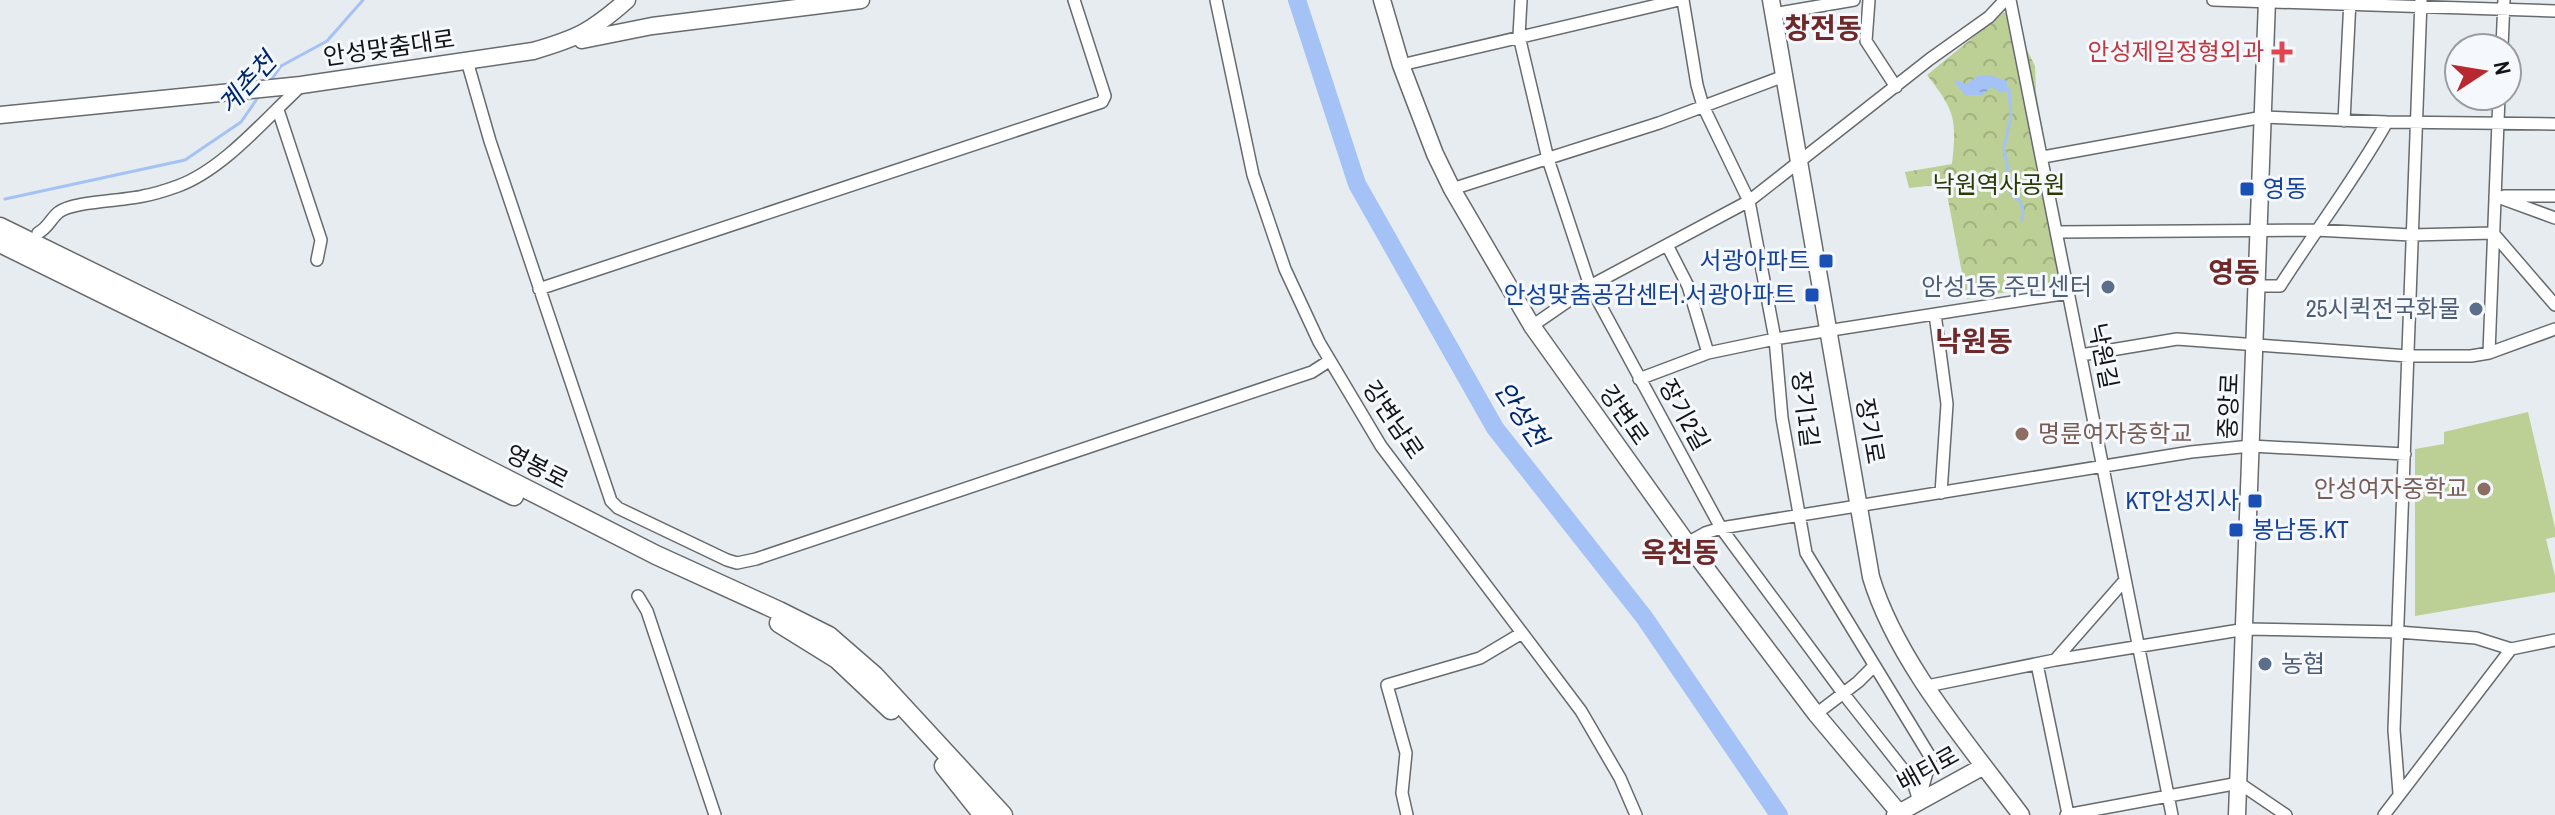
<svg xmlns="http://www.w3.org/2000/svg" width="2555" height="815" viewBox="0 0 2555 815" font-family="'Archivo Narrow','Noto Sans KR',sans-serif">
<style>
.green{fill:#bccf95}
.park{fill:url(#park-crowns)}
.water{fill:url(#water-ripples)}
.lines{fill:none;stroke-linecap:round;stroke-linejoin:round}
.stream{stroke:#a4c2f5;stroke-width:3}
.river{stroke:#a4c2f5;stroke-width:18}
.street-casing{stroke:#676b6e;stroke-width:14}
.secondary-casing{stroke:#676b6e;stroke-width:19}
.primary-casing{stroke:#676b6e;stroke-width:21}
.street{stroke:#fff;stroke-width:11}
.secondary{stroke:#fff;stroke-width:16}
.primary{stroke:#fff;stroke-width:18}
.health-dot{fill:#e0444e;stroke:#f5f9fd;stroke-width:3}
.transit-dot{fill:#1a4fb4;stroke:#f5f9fd;stroke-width:3}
.service-dot{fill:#5c6f8a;stroke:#f5f9fd;stroke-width:3}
.education-dot{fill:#8d6e63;stroke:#f5f9fd;stroke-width:3}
.labels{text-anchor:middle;stroke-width:6;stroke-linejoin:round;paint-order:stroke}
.street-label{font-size:24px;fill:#121415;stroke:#f5f9fd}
.health-label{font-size:24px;fill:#be3a42;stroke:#f5f9fd;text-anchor:end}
.park-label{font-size:24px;fill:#2c3901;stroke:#f5f9fd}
.transit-label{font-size:24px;fill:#164399;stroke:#f5f9fd;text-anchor:end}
.service-label{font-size:24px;fill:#4e5e75;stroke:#f5f9fd;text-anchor:end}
.education-label{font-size:24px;fill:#785e54;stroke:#f5f9fd;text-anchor:start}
.water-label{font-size:26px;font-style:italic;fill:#00266b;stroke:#f5f9fd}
.quarter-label{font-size:28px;font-weight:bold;fill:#6f2928;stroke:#f5f9fd}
</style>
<defs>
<pattern id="park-crowns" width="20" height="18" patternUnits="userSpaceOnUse" patternTransform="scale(2)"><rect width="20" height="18" fill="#bccf95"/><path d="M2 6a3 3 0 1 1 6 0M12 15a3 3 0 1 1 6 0" fill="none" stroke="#a1b180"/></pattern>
<pattern id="water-ripples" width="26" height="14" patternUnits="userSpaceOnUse" patternTransform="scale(2)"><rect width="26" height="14" fill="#a4c2f5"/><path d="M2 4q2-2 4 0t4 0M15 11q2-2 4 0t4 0" fill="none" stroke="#8ca6d1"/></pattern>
</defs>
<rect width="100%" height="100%" fill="#e7ecf0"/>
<path class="green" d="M2528,412L2555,528V537L2546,539L2555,576V592L2415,616V449L2444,444V432Z"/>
<path class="park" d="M2004,12L2010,16L2035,66L2036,92L2051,177L2059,283L1967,299L1945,184L1909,188L1905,172L1952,164C1957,118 1955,111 1927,75Z"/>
<path class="water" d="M1989,75L2007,81V91L2002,93L1992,87L1982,95H1965L1955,83L1956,80L1966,84L1978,76Z"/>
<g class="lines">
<path class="stream" d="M269,83L281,66L327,41L363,0
M2009,89L2011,117L2004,148L2012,195L2020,201L2023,211L2022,220
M5,199L185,160L241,122L259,96"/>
<path class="river" d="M1297,0L1357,184L1495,428L1644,617L1779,815"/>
<g class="street-casing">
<path id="street" d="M1216,0L1253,175L1285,269L1319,342L1381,446L1581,711L1620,778L1636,815
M1521,0L1519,36L1548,159L1590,286L1721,528L1843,693L1913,782L1919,801
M1683,0L1697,85L1703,106L1749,201L1775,339L1782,418L1806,553L1931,758L1919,801
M1869,0L1866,41L1896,87
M2010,0L2172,815
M2213,0L2555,11
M1773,14L1854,0
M2502,48L2504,0
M467,61L490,141L611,501L618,508L727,560L737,563L756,559L1312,372L1329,361
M1401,65L1679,0
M278,110L321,240L317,260
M2344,121L2350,0
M2043,157L2263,117L2387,122L2555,124
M1452,189L1659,123L1784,76
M2495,196L2555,218
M2504,196H2555
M2057,232L2316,230L2411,235L2493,233L2555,305
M38,233C48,228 51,218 59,212C73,201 124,201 143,196C155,194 167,190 178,186C224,169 266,118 301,86
M1667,245L1688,286L1708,353
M2255,286H2280C2315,231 2355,179 2387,122
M539,289L1102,102L1105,96L1074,0
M1935,314L1947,404L1941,493
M1532,326L1590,286L1749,201L1930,59L1989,17L2005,0
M2489,353L2499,96
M2081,355L2177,339L2408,356H2471L2489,353L2555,329
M1639,379L1708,353L1775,339L2069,293
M1687,543L1705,533L1721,528L2191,452L2251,446L2405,454
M638,596L647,611L715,815
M2055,660L2125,580
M2037,664L2068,814
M1927,686L2055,660L2246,629L2398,632L2476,638L2511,649
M1816,714L1858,682L1874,666
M2399,793L2394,730L2421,0
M1407,815L1402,793L1406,753L1387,685L1480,658L1522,633
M2066,815L2239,783L2286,815
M2384,815L2511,649L2555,640"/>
</g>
<g class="secondary-casing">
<path id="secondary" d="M1382,0L1401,65L1435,154L1452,189L1532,326L1687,543L1816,714L1901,815
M1771,0L1871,577C1896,661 1969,745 2021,815
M582,40L652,26L861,0
M0,115L301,85L533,51C578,38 592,31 627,0
M1895,815L1984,766
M2237,815L2267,0"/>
</g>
<g class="primary-casing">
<path id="primary" d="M0,227L322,385L656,555L779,611L829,636L875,676L1003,815
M0,243L514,496
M779,623L837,659L891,710
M944,766L983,815"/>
</g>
<use href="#street" class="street"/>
<use href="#secondary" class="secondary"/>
<use href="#primary" class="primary"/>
</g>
<path class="health-dot" d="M2278 40h8v8h8v8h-8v8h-8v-8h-8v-8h8z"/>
<g class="transit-dot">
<rect x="2239" y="181" width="16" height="16" rx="4"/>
<rect x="1818" y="253" width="16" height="16" rx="4"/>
<rect x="1804" y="287" width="16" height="16" rx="4"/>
<rect x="2247" y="493" width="16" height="16" rx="4"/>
<rect x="2228" y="522" width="16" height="16" rx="4"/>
</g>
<g class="service-dot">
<circle cx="2108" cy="287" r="8"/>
<circle cx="2476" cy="309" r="8"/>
<circle cx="2265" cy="664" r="8"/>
</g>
<g class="education-dot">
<circle cx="2022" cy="434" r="8"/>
<circle cx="2484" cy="489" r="8"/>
</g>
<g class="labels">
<g class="street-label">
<text transform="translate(389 48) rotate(-8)" y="8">안성맞춤대로</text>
<text transform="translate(2103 356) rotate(79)" y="8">낙원길</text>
<text transform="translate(2229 406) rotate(-88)" y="8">중앙로</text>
<text transform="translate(1805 409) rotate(83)" y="8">장기1길</text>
<text transform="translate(1624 415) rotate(55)" y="8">강변로</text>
<text transform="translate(1684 415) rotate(61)" y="8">장기2길</text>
<text transform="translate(1393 420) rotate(56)" y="8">강변남로</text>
<text transform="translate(1870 431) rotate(80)" y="8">장기로</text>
<text transform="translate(537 467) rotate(27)" y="8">영봉로</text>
<text transform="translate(1928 769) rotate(-29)" y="8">배티로</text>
</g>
<g class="health-label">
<text x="2264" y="60">안성제일정형외과</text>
</g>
<g class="park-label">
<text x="1999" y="193">낙원역사공원</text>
</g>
<g class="transit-label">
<text x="2263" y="197" text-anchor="start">영동</text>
<text x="1810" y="269">서광아파트</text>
<text x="1796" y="303">안성맞춤공감센터.서광아파트</text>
<text x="2239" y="509">KT안성지사</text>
<text x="2252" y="538" text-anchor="start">봉남동.KT</text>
</g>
<g class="service-label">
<text x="2092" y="295">안성1동 주민센터</text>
<text x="2460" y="317">25시퀵전국화물</text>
<text x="2281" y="672" text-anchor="start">농협</text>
</g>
<g class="education-label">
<text x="2038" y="442">명륜여자중학교</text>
<text x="2468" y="497" text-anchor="end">안성여자중학교</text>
</g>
<g class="water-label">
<text transform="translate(247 83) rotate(-48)" y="9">계촌천</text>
<text transform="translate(1521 414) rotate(56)" y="9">안성천</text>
</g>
<g class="quarter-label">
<text x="1823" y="38">창전동</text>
<text x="2234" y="282">영동</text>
<text x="1974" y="351">낙원동</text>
<text x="1680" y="562">옥천동</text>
</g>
</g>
<g transform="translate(2483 72) rotate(78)"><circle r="38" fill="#f5f9fd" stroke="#9a9da0" stroke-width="2"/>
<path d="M0-6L14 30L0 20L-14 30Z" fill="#b82830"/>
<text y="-12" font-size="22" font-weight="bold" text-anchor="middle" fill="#121415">N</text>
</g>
</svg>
